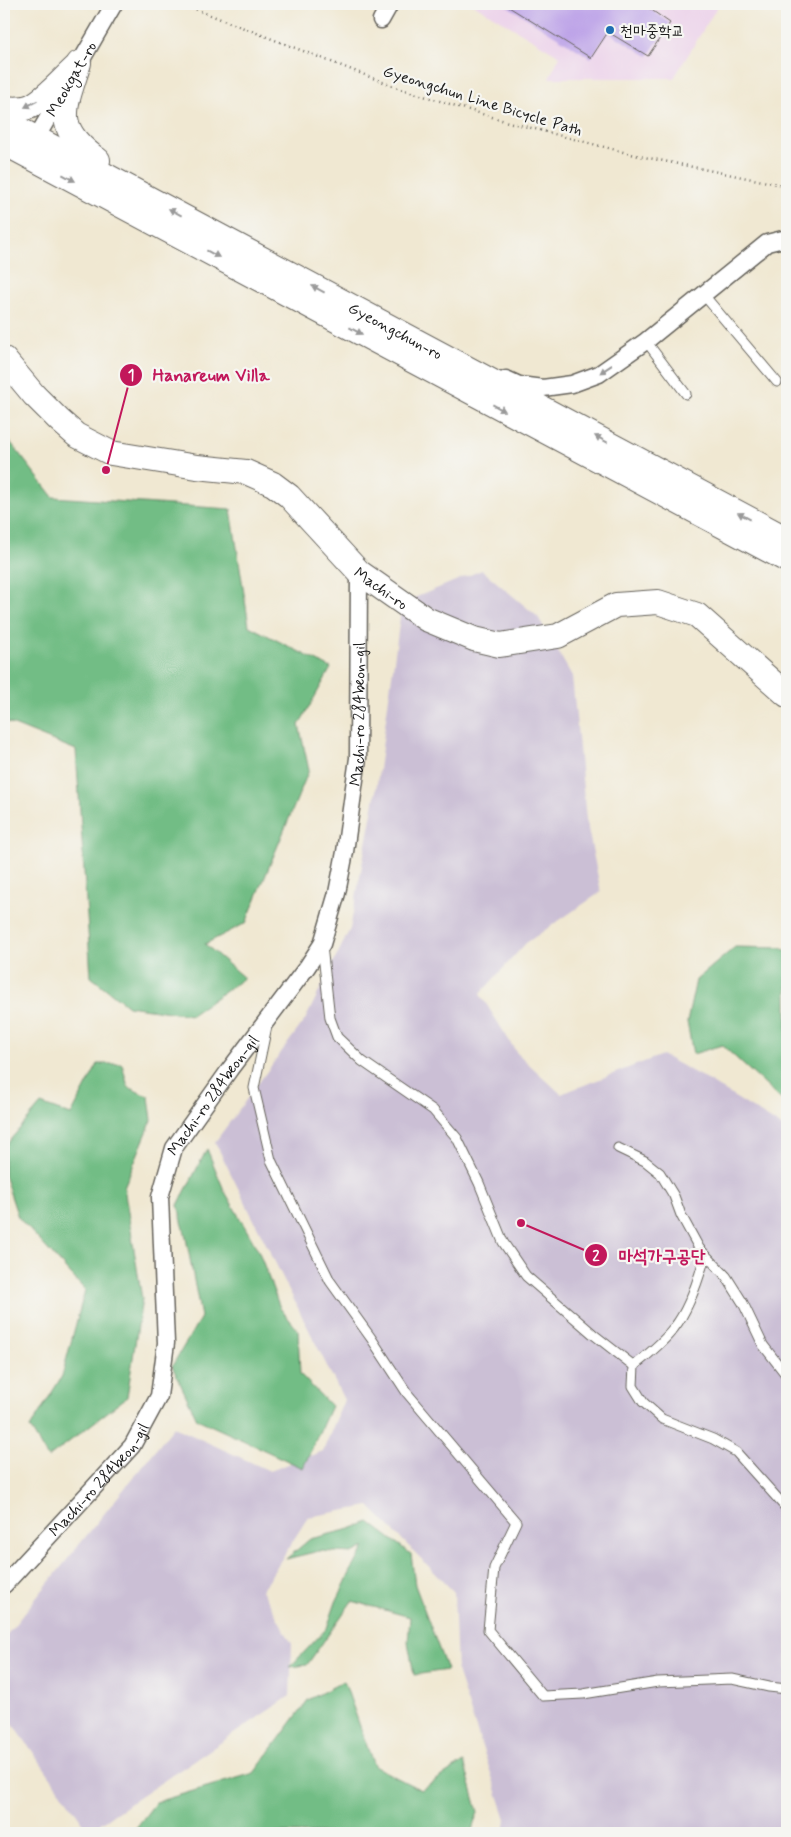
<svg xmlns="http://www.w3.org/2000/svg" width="791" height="1837" viewBox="0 0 791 1837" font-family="Mynerve,'Poor Story',sans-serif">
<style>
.built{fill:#ecd1ea}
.industrial{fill:#cbbfd5}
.forest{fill:#72bd85;stroke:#476c50}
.building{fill:#bea4e8}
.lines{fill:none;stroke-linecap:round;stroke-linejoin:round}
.lane-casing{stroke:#66635c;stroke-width:11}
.street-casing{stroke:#66635c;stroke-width:19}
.secondary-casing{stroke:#66635c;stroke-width:26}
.path{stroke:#66635c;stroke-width:2.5;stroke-dasharray:1 4;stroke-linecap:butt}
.lane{stroke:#fff;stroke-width:9}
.street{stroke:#fff;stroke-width:16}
.secondary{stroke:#fff;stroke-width:24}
.oneway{fill:#999}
.poi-dot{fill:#1f6fb2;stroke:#f6f6f2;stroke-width:2}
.labels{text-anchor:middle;stroke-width:4.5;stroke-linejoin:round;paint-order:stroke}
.poi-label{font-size:16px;fill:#1c1c1c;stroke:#f6f6f2;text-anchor:start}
.street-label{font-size:16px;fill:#1c1c1c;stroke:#f6f6f2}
.leader{fill:none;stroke:#c2185b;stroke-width:2}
.callout-dot{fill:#c2185b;stroke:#f6f6f2;stroke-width:2}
.mark-label{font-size:15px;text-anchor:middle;font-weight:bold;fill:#fff}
.callout-label{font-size:18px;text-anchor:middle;font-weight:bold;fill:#c2185b;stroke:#f6f6f2;stroke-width:4.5;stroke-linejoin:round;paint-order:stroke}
</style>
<rect width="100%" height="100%" fill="#f6f6f2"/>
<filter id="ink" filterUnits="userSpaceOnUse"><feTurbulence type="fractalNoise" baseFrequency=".02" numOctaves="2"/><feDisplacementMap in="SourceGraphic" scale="10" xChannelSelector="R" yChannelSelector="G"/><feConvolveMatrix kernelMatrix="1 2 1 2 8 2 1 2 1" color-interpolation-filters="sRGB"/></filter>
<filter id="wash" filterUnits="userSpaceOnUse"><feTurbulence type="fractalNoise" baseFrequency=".0096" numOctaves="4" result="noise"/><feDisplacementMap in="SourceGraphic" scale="20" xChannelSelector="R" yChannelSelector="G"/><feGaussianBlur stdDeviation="1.12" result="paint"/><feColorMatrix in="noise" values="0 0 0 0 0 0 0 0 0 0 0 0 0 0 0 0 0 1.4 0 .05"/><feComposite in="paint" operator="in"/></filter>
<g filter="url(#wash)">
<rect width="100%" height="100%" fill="#f0e8d2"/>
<path class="built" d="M473,4H719L674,78H549L560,56Z"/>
<path class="industrial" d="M482,570L538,617L572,676L586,819L601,892L526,943L480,994L517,1053L561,1094L662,1055L704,1078L787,1130V1833H504L506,1819L457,1671L454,1592L369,1506L308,1517L262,1590L292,1644L290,1696L89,1831L4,1711V1638L174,1427L270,1471L323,1451L344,1400L215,1142L305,1020L350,929L376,791L402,603Z"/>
<path class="forest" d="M4,434L53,497L231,509L249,626L331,668L299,725L309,770L246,923L205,944L244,978L191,1015L128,1006L91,977L76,750L4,721Z
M735,947L782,948L787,951V1105L722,1045L693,1054L687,1022L696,980Z
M98,1064H122L128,1087L149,1097L152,1120L124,1187L142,1299L127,1397L48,1458L30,1428L62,1376L85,1290L18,1217L4,1175V1147L41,1104L71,1115Z
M207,1149L224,1190L259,1252L280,1308L298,1330L300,1374L331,1406L303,1468L197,1419L172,1366L201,1317L186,1238L178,1205Z
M369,1522L411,1554L415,1585L447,1670L414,1675L408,1642L410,1617L352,1601L307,1665L290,1667L327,1628L336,1602L351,1571L365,1547L352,1553L319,1551L286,1559L310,1539L350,1529Z
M344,1681L374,1766L421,1790L464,1762L478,1812L471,1833H132L156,1802L254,1773L308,1700Z"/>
<g id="blocks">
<path class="building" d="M504,4H643L670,23L648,56L608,32L591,58Z"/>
</g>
</g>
<g filter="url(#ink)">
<use href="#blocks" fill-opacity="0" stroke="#66635c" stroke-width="1"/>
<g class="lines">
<g class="lane-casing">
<path id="lane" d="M703,294L777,382
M646,341L686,394
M322,946L330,1018L337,1037L362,1061L433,1110L457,1138L479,1183L503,1242L526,1276L593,1334L634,1366
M267,1026L254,1088L271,1160L330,1281L371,1338L407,1393L516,1522L494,1568L488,1630L543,1696L583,1694L658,1682L732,1679L769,1687L787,1689
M618,1148L645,1161L660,1173L674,1196L681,1215L699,1248L726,1276L743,1303L763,1345L787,1376
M634,1366L633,1386L643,1402L662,1419L713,1439L736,1452L787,1509
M634,1366C648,1354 663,1343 674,1328C689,1309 699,1278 705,1256"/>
</g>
<g class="street-casing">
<g id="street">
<path d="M381,20L390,4"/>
<path id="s1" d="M31,147L114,4"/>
<path d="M506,379L519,385L543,388L572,384L599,374L646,341L767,243L787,238"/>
<path id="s2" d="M4,1585L132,1446L159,1396L166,1343L160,1197L174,1148L230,1069L307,967L322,944L337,893L345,852L358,758L359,572"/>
</g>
</g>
<g class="secondary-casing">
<g id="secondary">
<path d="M79,63C64,111 53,127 98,160"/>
<path d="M4,108C13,109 22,110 31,106C48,97 63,78 78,65"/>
<path id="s3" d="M4,121L787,539"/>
<path d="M4,143L787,560"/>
<path id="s4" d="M4,359L34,395L59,420L76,435L111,453L197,467L246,472L273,484L289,496L359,572L426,619L474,639L500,645L558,636L616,605L658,602L697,615L787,695"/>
</g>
</g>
<path class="path" d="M182,4L401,89L508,122L639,156L787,186"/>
<use href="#lane" class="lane"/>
<use href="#street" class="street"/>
<use href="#secondary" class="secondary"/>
</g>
<defs><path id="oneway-solid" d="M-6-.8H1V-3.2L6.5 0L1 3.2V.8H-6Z" transform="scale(1.25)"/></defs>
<g class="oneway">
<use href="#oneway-solid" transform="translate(31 104) rotate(153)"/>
<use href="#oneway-solid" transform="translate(69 178) rotate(28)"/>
<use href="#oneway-solid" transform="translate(175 212) rotate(-152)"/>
<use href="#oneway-solid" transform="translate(213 254) rotate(28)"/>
<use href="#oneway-solid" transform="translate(318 289) rotate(-152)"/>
<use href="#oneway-solid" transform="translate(356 331) rotate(28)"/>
<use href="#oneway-solid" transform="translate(606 369) rotate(146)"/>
<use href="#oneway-solid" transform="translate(499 408) rotate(28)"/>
<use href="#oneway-solid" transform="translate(601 439) rotate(-152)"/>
<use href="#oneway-solid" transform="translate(744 516) rotate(-152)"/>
</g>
</g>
<circle class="poi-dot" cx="610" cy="30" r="5"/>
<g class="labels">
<g class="poi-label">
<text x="620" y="36">천마중학교</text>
</g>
<g class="street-label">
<text dy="6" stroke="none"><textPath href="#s1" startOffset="79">Meokgat-ro</textPath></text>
<text transform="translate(483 100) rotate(17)" y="6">Gyeongchun Line Bicycle Path</text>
<text dy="6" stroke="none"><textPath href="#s3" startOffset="444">Gyeongchun-ro</textPath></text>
<text dy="6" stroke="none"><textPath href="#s4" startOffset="461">Machi-ro</textPath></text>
<text dy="6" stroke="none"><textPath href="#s2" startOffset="982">Machi-ro 284beon-gil</textPath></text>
<text dy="6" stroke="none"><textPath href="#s2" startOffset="562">Machi-ro 284beon-gil</textPath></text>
<text dy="6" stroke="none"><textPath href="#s2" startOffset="142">Machi-ro 284beon-gil</textPath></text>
</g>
</g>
<path class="leader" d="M106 470L131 375M521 1223L596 1255"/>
<g class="callout-dot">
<circle cx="106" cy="470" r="5"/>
<circle cx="521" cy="1223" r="5"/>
<circle cx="131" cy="375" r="12"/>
<circle cx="596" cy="1255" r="12"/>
</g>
<g class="mark-label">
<text x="131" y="380">1</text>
<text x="596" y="1261">2</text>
</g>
<g class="callout-label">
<text x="211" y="381">Hanareum Villa</text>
<text x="662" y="1262">마석가구공단</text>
</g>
<rect width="791" height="1837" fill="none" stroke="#f6f6f2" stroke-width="20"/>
</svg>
